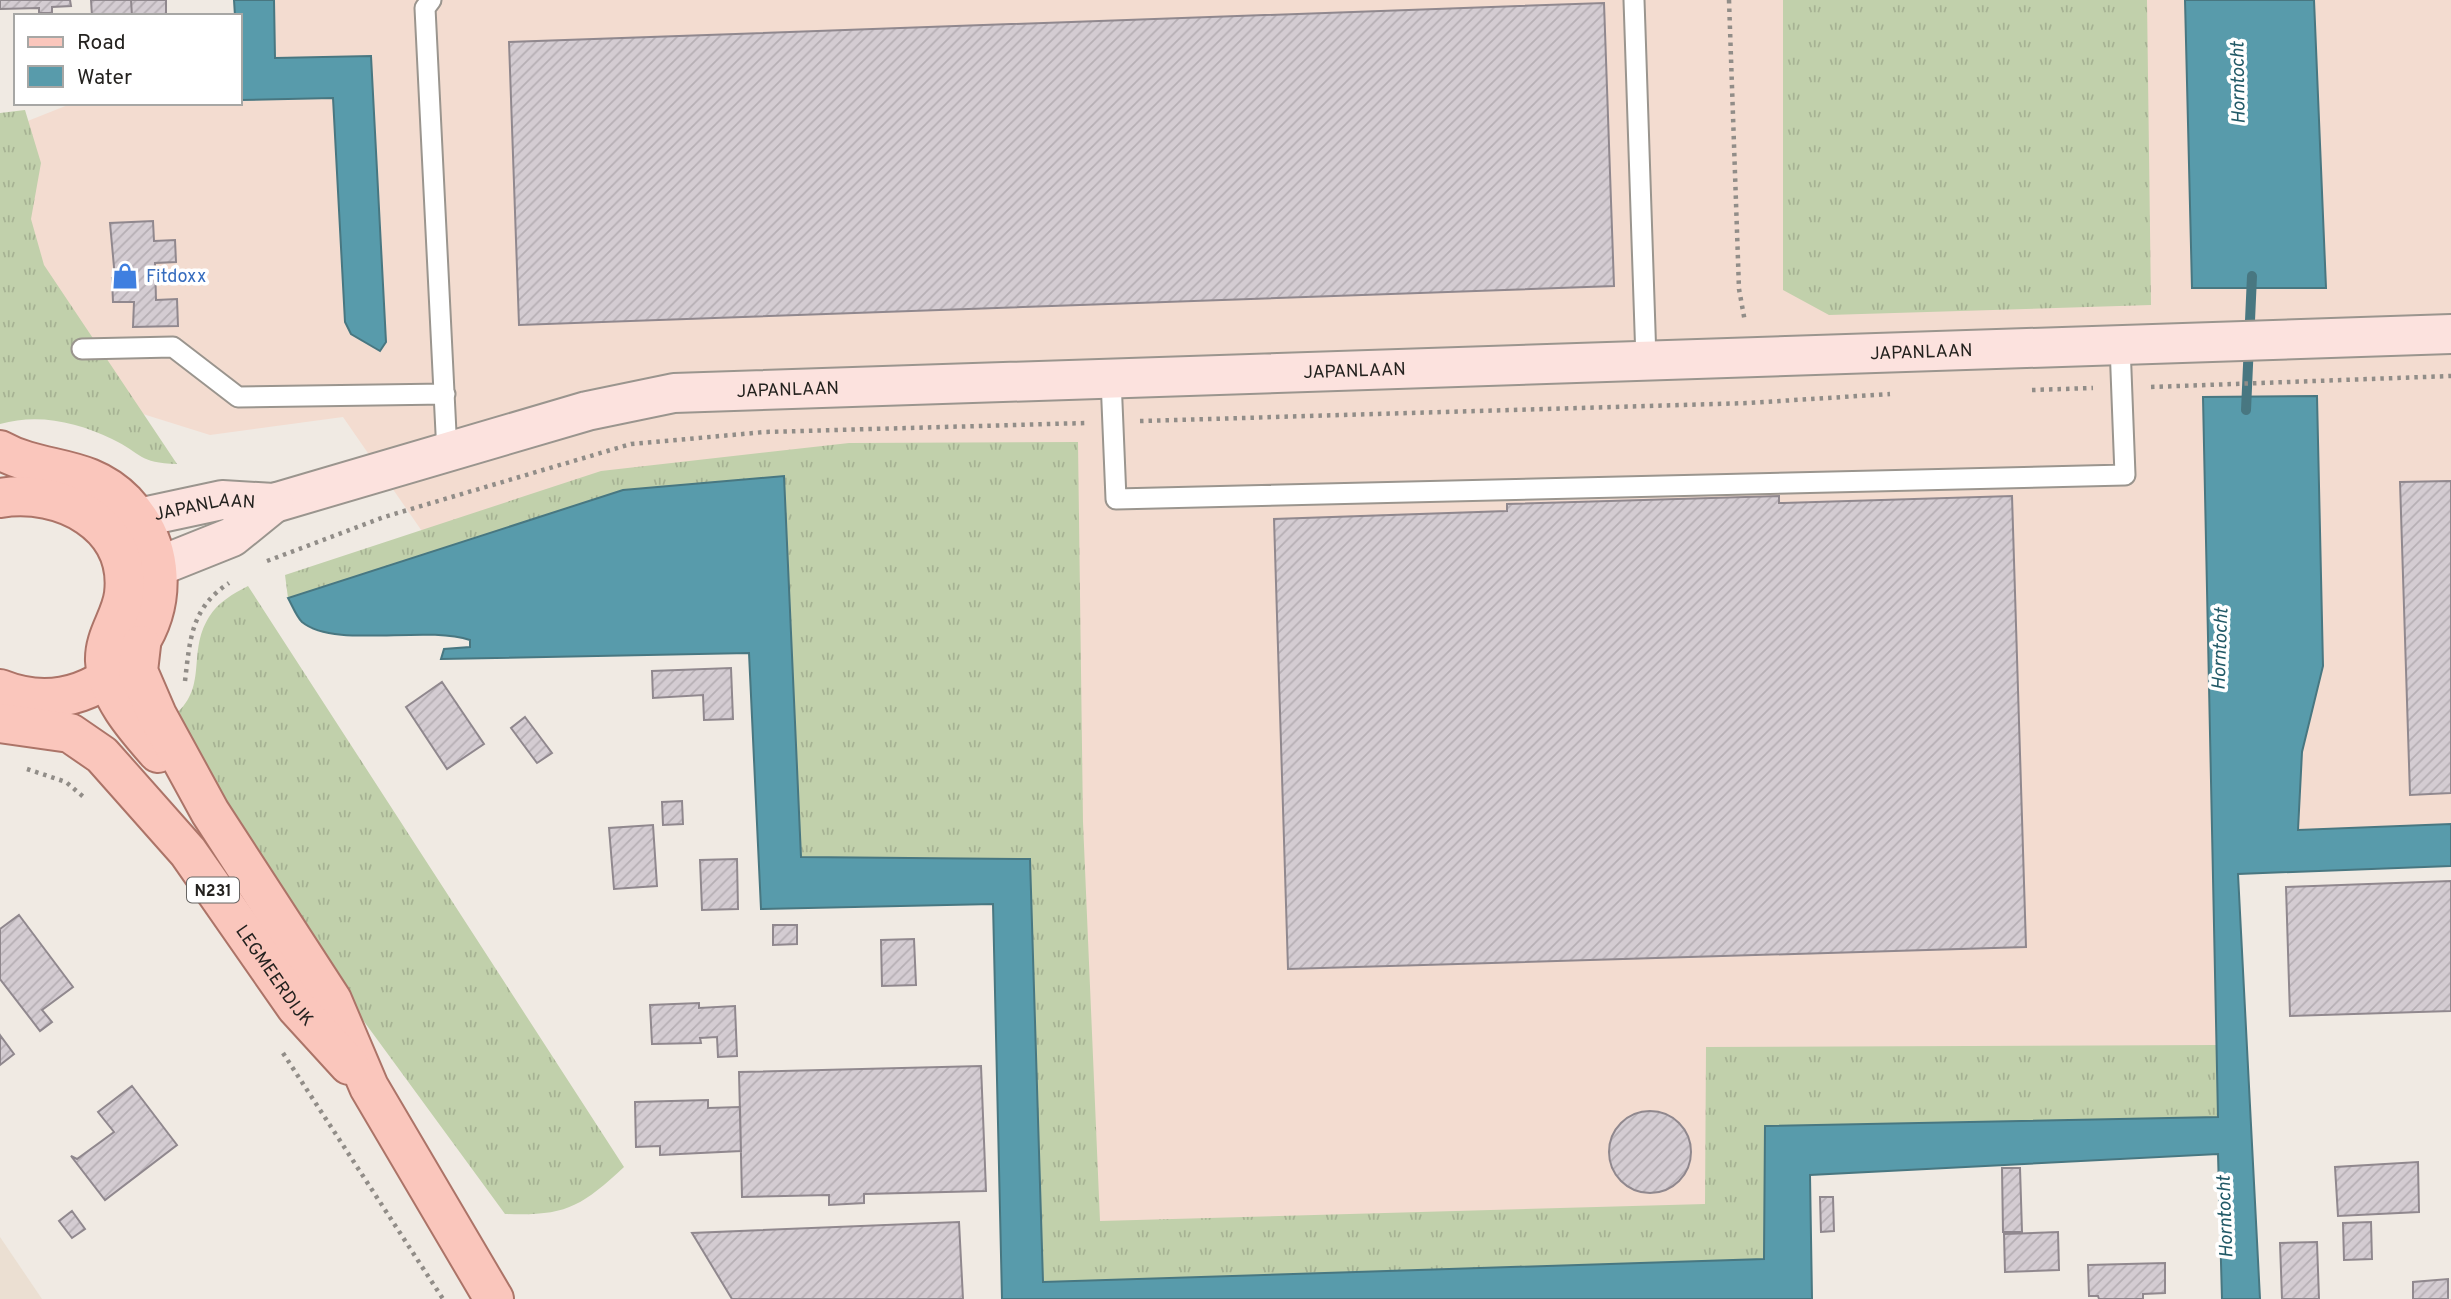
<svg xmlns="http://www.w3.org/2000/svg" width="2451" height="1299" viewBox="0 0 2451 1299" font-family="Overpass,sans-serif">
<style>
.built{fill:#ebdfd2}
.industrial{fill:#f3dcd0}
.grass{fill:url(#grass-tufts)}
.water{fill:#589bab;stroke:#487781;stroke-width:2}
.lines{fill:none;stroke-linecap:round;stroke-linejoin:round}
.stream{stroke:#487781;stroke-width:10}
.building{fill:url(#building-hatch);stroke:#90888e;stroke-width:2}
.lane-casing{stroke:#9a958e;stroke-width:23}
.secondary-casing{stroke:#9a958e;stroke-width:42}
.primary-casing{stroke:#ac7468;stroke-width:42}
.path{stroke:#918d88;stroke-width:4.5;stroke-dasharray:3.5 5;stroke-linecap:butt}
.lane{stroke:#fff;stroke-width:19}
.secondary{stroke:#fce2de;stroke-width:38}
.primary{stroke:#fac6bc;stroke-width:38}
.labels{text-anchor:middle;stroke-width:7;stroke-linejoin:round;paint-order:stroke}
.shield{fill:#fff;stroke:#666462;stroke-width:2}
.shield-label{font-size:16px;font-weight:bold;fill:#24221f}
.shop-label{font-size:18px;fill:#366cbe;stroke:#fff;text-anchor:start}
.street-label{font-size:18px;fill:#24221f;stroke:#fff}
.water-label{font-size:19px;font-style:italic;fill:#225a67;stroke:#fff}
</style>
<defs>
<pattern id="grass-tufts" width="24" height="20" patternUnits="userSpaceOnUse" patternTransform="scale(1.75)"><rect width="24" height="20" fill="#c1d0ab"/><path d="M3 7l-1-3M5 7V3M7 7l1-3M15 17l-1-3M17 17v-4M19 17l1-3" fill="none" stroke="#a6b293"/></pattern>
<pattern id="building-hatch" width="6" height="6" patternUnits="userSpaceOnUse" patternTransform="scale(1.75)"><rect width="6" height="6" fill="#d4ccd2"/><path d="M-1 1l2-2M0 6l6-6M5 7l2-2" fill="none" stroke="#b6afb4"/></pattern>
</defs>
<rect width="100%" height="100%" fill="#f0eae3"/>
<path class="built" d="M0,1237L42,1299H0Z"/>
<path class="industrial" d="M248,0H2451V838L2220,859L2227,1133L1789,1144L1786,1267L1030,1299L1011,885L769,638L500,644L343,417L210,435L31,379L0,132L73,103H240Z"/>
<path class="grass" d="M1783,0H2147L2151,305L1829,315L1783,290Z
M25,110L41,163L31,219L44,265L177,464C138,463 143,454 112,439C77,422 38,413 0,424V113Z
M1078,442L1083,822L1100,1221L1705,1204L1706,1047L2217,1045L2218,1117L1765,1126L1764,1259L1043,1282L1030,860L801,857L783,476L623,490L288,598L285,575L601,471L849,443Z
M248,586L624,1167C580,1208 565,1216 505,1214L308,945L172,717C210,688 186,654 209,617C218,602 233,594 248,586Z"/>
<path class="water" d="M234,0H274L275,58L371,56L386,342L380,351L351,334L345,322L333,98L240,100V16H235Z
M2185,0H2314L2326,288H2192Z
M2317,396L2323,666L2302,752L2298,830L2451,824V866L2238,874L2260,1299H2222L2218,1154L1810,1175L1812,1299H1002L993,904L761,909L749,653L441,659L444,649L470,647V640C424,625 335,649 302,622C296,616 292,605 288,598L623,490L784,476L801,857L1030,859L1043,1282L1764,1259L1765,1126L2218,1117L2203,397Z"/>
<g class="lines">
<path class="stream" d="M2246,410L2252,276"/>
</g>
<path class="building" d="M0,0H70L71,6L52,7V13H39V8L0,9Z
M91,0H131L132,16H92Z
M131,0H166V16H132Z
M1604,3L1614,286L519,325L509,42Z
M153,221L154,241L175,240L176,262L155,263L156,300L177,299L178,326L133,327L134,302H113L112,278H115L110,223Z
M2451,481V793L2410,795L2400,482Z
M1779,496V503H1783L2012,496L2026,947L1288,969L1274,519L1507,511V504Z
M731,668L733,719L704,720L703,695L653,698L652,671Z
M442,682L484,744L447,769L406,707Z
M525,717L552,753L537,763L511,728Z
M682,801L683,824L663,825L662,802Z
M653,825L657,886L614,889L609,828Z
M737,859L738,909L702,910L700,860Z
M2451,881V1011L2290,1016L2286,887Z
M19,915L73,987L42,1010L52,1022L40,1031L0,979V929Z
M773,925H797V944L773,945Z
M914,939L916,985L882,986L881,940Z
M699,1003V1008L735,1006L737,1056L718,1057L717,1037L700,1038L701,1043L652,1044L650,1005Z
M0,1035L14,1054L0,1065Z
M981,1066L986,1191L864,1194V1203L829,1205V1195L742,1197L739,1072Z
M132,1086L177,1145L105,1200L71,1156L77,1159L114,1132L98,1112Z
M708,1100V1108L740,1107L741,1151L660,1155V1146L636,1147L635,1102Z
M1609 1152a41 41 0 1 1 82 0a41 41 0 1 1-82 0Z
M2418,1162L2419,1212L2338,1216L2335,1167Z
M2002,1168H2020L2022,1232H2003Z
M1820,1197H1833L1834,1231L1821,1232Z
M72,1211L85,1229L72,1238L59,1221Z
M959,1222L963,1299H732L692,1233Z
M2371,1222L2372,1259L2344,1260L2343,1223Z
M2058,1232L2059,1270L2005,1272L2004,1234Z
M2317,1242L2319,1299H2282L2280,1243Z
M2165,1263V1293L2143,1294V1299H2099L2098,1296H2089L2088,1265Z
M2448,1279V1299H2413V1282Z"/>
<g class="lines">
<g class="lane-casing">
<path id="lane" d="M431,0L425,8L447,453
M1634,0L1646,360
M82,349L173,347L238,397L445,394
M1111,379L1116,499L2125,475L2120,345"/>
</g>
<g class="secondary-casing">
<g id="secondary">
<path id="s1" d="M138,518L222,500L274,503L587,411L674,393L2451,334"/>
<path d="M157,567L232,537L274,503"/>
</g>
</g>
<g class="primary-casing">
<g id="primary">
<path d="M0,450C43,474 87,463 125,502C210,592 115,735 0,689"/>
<path d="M0,498C61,488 132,524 124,594C121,618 104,636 105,661C107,696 136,728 158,753"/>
<path d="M141,645L138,671L157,715L210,812L332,1000L369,1087L494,1299"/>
<path id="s2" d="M0,723L70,733L102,755L188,852L296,1007L349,1065"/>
</g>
</g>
<path class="path" d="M1729,0L1739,289L1745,322
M2151,387L2451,376
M2032,390L2093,388
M1140,421L1748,403L1890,394
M267,561L384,517L631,444L765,432L1086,423
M185,681C190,639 191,608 229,583
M27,769L66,782L86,799
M283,1053L443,1299"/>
<use href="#lane" class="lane"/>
<use href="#secondary" class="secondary"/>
<use href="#primary" class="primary"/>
</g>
<defs>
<g id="shop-bare" transform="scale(2.1)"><path d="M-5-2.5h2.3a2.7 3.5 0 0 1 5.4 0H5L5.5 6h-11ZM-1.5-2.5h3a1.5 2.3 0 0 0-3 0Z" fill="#3f7fe0" stroke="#fff" stroke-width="2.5" paint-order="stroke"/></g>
</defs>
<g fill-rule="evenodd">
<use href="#shop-bare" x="125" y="276"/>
</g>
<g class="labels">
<rect class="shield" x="187" y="877.5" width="52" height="25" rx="5"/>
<g class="shield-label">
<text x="213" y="896">N231</text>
</g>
<g class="shop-label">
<text x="146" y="282">Fitdoxx</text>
</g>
<g class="street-label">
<text dy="6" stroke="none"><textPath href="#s1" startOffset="1801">JAPANLAAN</textPath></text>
<text dy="6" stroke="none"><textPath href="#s1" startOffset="1234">JAPANLAAN</textPath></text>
<text dy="6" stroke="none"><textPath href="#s1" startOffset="667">JAPANLAAN</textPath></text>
<text dy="6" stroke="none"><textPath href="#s1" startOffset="68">JAPANLAAN</textPath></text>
<text dy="6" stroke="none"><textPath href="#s2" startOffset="390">LEGMEERDIJK</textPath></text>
</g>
<g class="water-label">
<text transform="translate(2237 83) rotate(-91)" y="7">Horntocht</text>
<text transform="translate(2219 649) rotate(-88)" y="7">Horntocht</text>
<text transform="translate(2224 1217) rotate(-92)" y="7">Horntocht</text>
</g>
</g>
<rect x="14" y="14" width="228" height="91" fill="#ffffff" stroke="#a7a7a5" stroke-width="2"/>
<rect x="28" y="37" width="35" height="10" fill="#fac6bc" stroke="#a7a7a5" stroke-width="2"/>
<text x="77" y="49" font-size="21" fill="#24221f">Road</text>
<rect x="28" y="66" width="35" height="21" fill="#589bab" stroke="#a7a7a5" stroke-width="2"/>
<text x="77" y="84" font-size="21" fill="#24221f">Water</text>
</svg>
